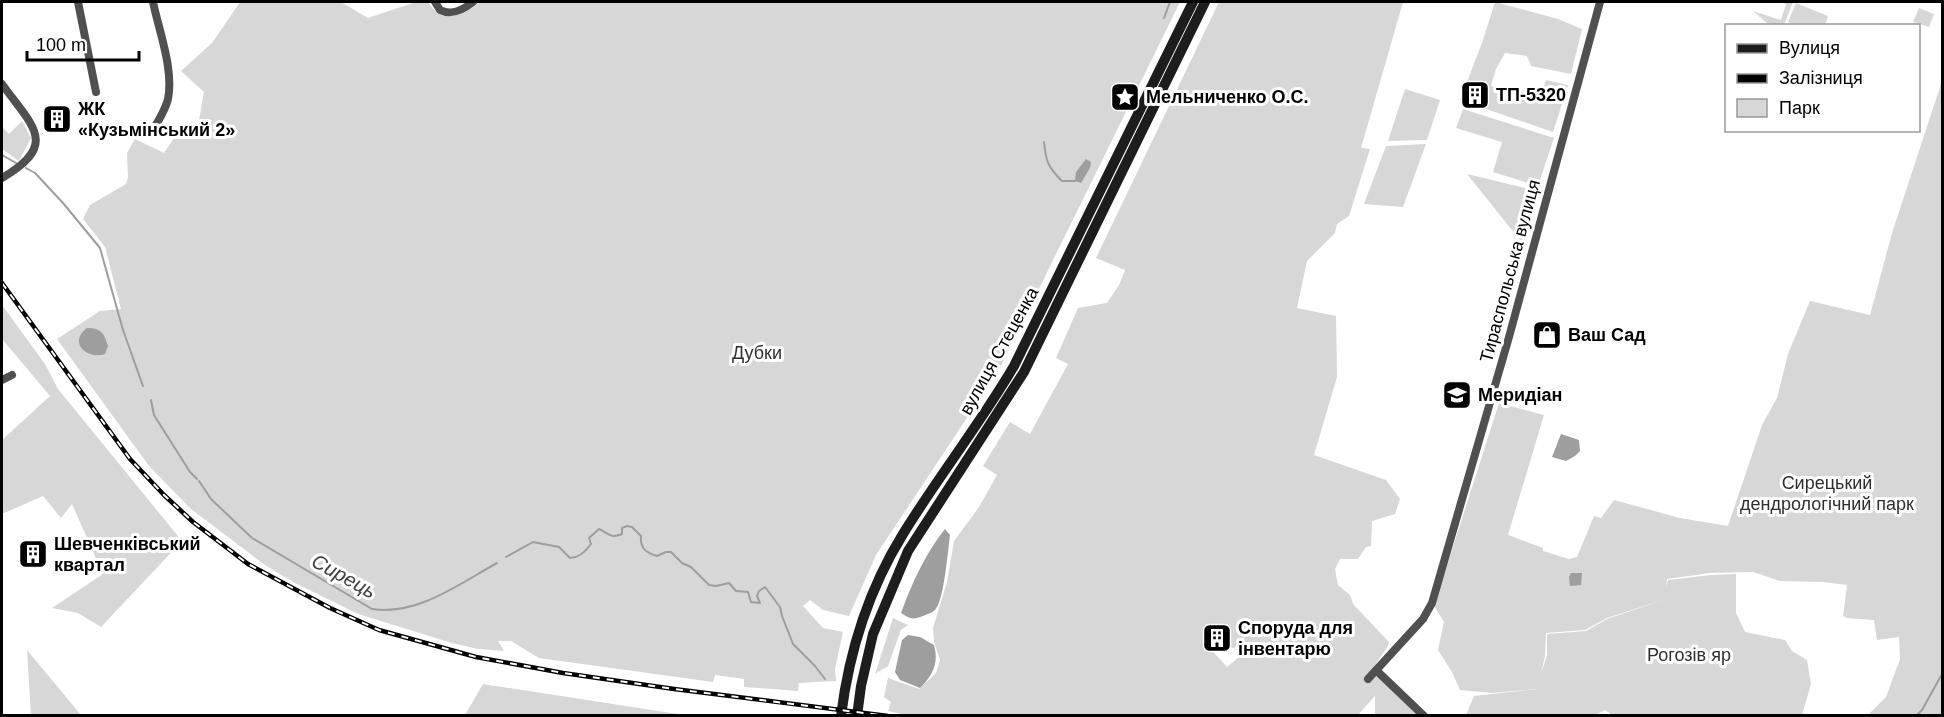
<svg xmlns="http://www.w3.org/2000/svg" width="1944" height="717" viewBox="0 0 1944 717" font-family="Arial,sans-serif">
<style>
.green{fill:#d7d7d7;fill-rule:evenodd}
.water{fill:#9e9e9e}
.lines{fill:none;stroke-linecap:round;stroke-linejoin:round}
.stream{stroke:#9e9e9e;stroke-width:2}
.street{stroke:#505050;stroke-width:8}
.secondary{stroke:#1d1d1d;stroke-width:10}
.rail-casing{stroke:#000;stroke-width:4.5}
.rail{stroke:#fff;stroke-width:2;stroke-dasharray:7;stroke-linecap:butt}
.labels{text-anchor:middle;stroke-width:6;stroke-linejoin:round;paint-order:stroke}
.poi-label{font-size:18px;font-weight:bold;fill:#000;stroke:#fff;text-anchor:start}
.street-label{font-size:18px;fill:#000;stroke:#fff}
.park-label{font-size:18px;fill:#2e2e2e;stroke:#fff}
.water-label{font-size:20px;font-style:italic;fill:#3f3f3f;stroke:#fff}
</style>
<rect width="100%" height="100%" fill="#fff"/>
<path class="green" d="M240,2H341L368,18L416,2H428C442,25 463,16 480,2H1180L1000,368L876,555L849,616L823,610L810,600L803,606L823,628L843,632L835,669L836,681L799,683L798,691L744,687V679L715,675L713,682L539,658L511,641H498L504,651L478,649L452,643L358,614L293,582L265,565L191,509L149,466L57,339L100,311L121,309L105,247L83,219L90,205L126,184L128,177L127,153L135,139L164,153L176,135L198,126L204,92L181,71L212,43Z
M1219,2H1403L1361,148L1370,149L1349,216L1337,224L1335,233L1307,261L1297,308L1336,316L1337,377L1314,455L1386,480L1400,499L1395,514L1372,521L1371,546L1366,547L1358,559H1340L1335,569L1338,585L1350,595L1353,604L1389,642L1388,646L1365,680L1368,684L1377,676L1418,715H1375V696L1357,716H911L888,711L891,702L884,697L888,678L919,689L936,673L940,660L934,642L933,628L947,582L954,541L979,507L997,475L983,466L1010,422L1030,434L1068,364L1056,358L1078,308L1107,303L1119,285L1125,270L1096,258ZM1220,632L1232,648L1251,646L1259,657L1238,658L1227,667L1205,643Z
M1495,2L1558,19L1582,29L1571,74L1531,66L1527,56L1505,53L1496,69L1491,86L1498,88L1497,91L1539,103L1546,80L1568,85L1553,132L1460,100L1482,43Z
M1780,2H1793L1784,25H1769L1753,11L1781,20L1786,4Z
M1796,3L1828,16L1825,25H1796L1788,22Z
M1919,8L1934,14L1929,27L1913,22Z
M1942,81V715H1868L1886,697L1900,659L1899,637L1877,640L1874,620L1847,618L1843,616L1847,585L1823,582L1780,581L1753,572L1710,573L1667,579L1666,587L1668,580L1711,575L1736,574V613L1745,632L1785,640L1792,651L1807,660L1811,684L1802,715L1614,716L1605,710L1594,716L1466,715L1474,696L1538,689L1492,693L1460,690L1452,672L1438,650L1444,622L1434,606L1499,403L1544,415L1508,535L1543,548V551L1569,559L1577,557L1594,516L1601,518L1614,500L1680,518L1728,526L1762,425L1777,398L1788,354L1810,301L1870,315L1892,233ZM1666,599L1607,619L1586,631L1547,634V655L1541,674L1545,656L1546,633L1585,630L1607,618Z
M1405,89L1440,100L1427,140L1388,141Z
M1463,109L1554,138L1538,186L1493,172L1502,142L1456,128Z
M22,121L31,138L19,161L2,149V127L9,134Z
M1426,144L1403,207L1364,204L1386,146Z
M1467,174L1538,191L1524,245Z
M2,305L45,364L58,389L182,541L101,627L78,613L52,608L103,574L72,504L61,518L43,496L2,514V440L50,396L2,339Z
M893,618L908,625L901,630L888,666L875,674Z
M27,650L81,715H31Z
M483,684L684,715H465Z"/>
<path class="water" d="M1086,159L1091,162L1090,168L1081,183L1075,181L1076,172Z
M87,328C101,328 104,333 108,346L105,354C86,360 68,342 87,328Z
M1561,434L1579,440L1580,451L1575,456L1566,461L1552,457Z
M945,529L950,535C948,550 944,601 935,610C932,613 927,614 923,616C913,620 910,619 901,613C912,583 925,554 945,529Z
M1571,573H1582L1581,585L1570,586L1569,577Z
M908,635L920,637L934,645C939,663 933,675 920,688L900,680L895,672L902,640Z"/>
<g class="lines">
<path class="stream" d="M1164,18L1170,2
M1044,142C1046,162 1048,167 1062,181H1075
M2,155L16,163
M26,168L35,173L63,203L100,248L123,330L143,386
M1942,317V323
M151,400L154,415L159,423L190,472L197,479
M199,481L211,499L252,538L372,609C417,616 459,584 497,563
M506,557L533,542L559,547L570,558C579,558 586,551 591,544L589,538L599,529C608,533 611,539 622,534V528L627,526L632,527L641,536C640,548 646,553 657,556L666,552H671L682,563L691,567L709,585L716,586L729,583L736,591L748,592L751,602L760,603L757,596L759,591L765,587L780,607L782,616L793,644L815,666L825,679
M1916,716L1922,710L1942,674"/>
<path class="street" d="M78,2L96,92
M435,2L440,10C452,16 463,10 473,2
M2,84C32,126 60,144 2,178
M151,133C158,122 165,111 168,99C174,70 159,31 153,2
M2,380L12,375
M1377,671L1424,716
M1368,679L1423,619L1432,603L1509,337L1600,2"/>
<path class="secondary" d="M841,716C849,652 869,589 903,534C938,477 980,424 1014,366L1193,2
M857,716L861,686L873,634L908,551L1024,372L1205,2"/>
<g class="rail-casing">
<path id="rail" d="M2,283L130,459L164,495L193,522L248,564L330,608L379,630L476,657L563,673L674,689L888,716"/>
</g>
<use href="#rail" class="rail"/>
</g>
<defs>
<g id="building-square" transform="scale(1.5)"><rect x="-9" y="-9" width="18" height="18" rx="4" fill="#000" stroke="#fff"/><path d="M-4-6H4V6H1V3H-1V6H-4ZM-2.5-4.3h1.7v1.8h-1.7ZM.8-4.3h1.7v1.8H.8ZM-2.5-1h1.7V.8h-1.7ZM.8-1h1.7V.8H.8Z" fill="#fff"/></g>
<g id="sight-square" transform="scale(1.5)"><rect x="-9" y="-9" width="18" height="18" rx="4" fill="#000" stroke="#fff"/><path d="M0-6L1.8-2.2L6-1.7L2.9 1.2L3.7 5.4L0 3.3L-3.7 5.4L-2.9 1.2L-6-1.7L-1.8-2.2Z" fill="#fff"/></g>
<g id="shop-square" transform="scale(1.5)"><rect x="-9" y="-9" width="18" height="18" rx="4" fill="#000" stroke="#fff"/><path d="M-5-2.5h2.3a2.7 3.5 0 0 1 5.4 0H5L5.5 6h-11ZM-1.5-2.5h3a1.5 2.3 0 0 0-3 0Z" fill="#fff"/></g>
<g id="school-square" transform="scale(1.5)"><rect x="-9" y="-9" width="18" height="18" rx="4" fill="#000" stroke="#fff"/><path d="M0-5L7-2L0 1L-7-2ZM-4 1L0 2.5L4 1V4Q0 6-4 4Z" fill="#fff"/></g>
</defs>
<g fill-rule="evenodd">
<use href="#building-square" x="1475" y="95"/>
<use href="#sight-square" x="1125" y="97"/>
<use href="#building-square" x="57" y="119"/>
<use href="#shop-square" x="1547" y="335"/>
<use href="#school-square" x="1457" y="395"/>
<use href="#building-square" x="33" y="554"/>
<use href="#building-square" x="1217" y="638"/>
</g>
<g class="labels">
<g class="poi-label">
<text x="1496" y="101">ТП-5320</text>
<text x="1146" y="103">Мельниченко О.С.</text>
<text x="78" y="115">ЖК<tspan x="78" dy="21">«Кузьмінський 2»</tspan></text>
<text x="1568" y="341">Ваш Сад</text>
<text x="1478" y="401">Меридіан</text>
<text x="54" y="550">Шевченківський<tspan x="54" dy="21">квартал</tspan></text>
<text x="1238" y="634">Споруда для<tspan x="1238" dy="21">інвентарю</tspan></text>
</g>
<g class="street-label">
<text transform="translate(1510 271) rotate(-75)" y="6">Тираспольська вулиця</text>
<text transform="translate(999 351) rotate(-61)" y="6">вулиця Стеценка</text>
</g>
<g class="park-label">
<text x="757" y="359">Дубки</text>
<text x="1827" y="489">Сирецький<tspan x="1827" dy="21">дендрологічний парк</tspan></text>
<text x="1689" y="661">Рогозів яр</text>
</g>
<g class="water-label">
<text transform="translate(344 576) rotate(29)" y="7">Сирець</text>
</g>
</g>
<rect width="1944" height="717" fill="none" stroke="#000000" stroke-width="6"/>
<rect x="1725" y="24" width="195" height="108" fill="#ffffff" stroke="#999999" stroke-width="1.5"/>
<rect x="1737" y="44" width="30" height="9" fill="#1d1d1d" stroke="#999999" stroke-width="1.5"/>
<text x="1779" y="54" font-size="18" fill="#000000">Вулиця</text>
<rect x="1737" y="74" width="30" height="9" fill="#000000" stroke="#999999" stroke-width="1.5"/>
<text x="1779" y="84" font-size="18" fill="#000000">Залізниця</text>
<rect x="1737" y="99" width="30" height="18" fill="#d7d7d7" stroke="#999999" stroke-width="1.5"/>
<text x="1779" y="114" font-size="18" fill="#000000">Парк</text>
<path d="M27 51v9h112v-9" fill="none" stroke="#000000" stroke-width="3"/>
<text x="36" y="51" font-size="18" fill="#000000" stroke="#ffffff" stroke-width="4.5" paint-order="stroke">100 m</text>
</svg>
